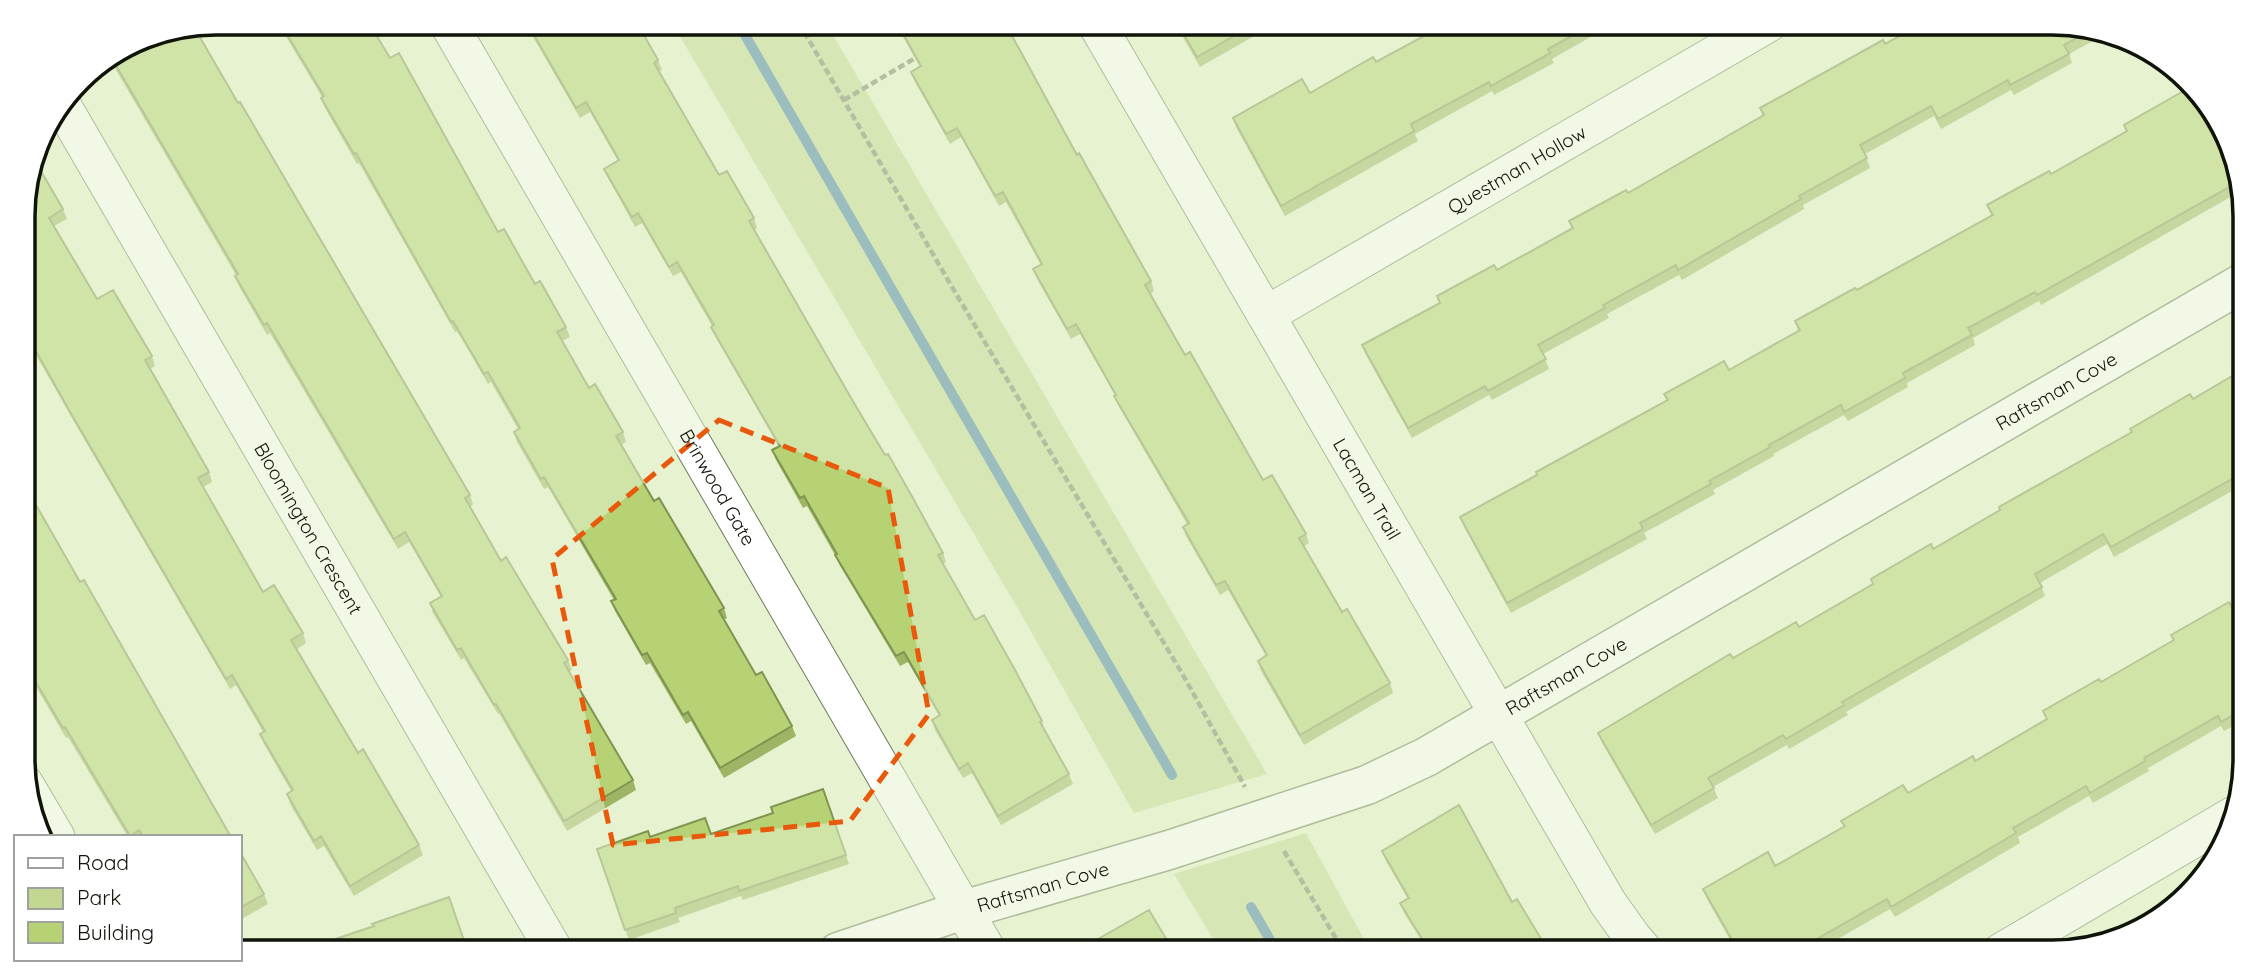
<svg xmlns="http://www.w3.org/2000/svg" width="2268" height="975" viewBox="0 0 2268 975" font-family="Quicksand,sans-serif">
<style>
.green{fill:#c2d791}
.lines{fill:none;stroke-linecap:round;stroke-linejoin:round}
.stream{stroke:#3f7da6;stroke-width:10}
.street-casing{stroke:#70795c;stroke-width:39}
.secondary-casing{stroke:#70795c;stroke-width:41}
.path{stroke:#787f69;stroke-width:4.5;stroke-dasharray:7 3.5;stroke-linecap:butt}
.street{stroke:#fff;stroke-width:37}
.secondary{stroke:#fff;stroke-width:38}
.wall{fill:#9db564}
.building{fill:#b7d274;stroke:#809351;stroke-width:2}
.marked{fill:none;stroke:#e8590c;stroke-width:5;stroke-dasharray:14 9;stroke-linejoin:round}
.labels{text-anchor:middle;stroke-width:7;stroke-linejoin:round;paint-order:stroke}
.street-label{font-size:19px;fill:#0f1308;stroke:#fff}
.rim{fill:none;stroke:#0f1308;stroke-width:3.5}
</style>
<rect width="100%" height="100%" fill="#e7f2d1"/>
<path class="green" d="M672,23H826L1267,774L1134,813L1017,607Z
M1306,833L1371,952H1221L1174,874Z"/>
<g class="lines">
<path class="stream" d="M738,23L1172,775
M1251,907L1277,952"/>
<g class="street-casing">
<g id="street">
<path id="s1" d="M448,23L988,952"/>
<path id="s2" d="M1096,23L1608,903L1633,938L1645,952"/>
<path id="s3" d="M62,105L555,952"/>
<path id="s4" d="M1266,315L1769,23"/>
<path d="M24,783L56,837"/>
<path d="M2001,952L2234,815"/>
</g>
</g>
<g class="secondary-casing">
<g id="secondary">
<path id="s5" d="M838,952L963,910L1169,850L1367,785L1426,757L2244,282"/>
</g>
</g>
<path class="path" d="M799,23L952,287L1183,675L1245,787
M844,100L917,57
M1284,851L1344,952"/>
<use href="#street" class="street"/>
<use href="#secondary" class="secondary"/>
</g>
<path class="wall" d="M278,23H369L390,58L498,232L566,327L570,337L562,341L589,388L623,432L626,442L621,445L654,501L724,608L727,618L724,620L756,675L792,726L796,736L724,778L691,721L686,724L650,663L646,665L615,611L611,601L614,600L548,487L544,489L517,442L514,432L518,429L491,382L488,384L457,331L455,332L359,163L357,164L325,108L321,98L322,97Z
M525,23H637L658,60L662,70L659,72L719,175L754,218L757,228L754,230L854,403L943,553L946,562L943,564L975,620L1042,721L1045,731L1069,774L1073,784L1001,825L972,773L963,778L935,730L932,720L939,716L908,662L900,666L839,564L835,555L807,506L803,508L776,460L772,450L779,447L715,336L711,327L712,326L681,272L673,276L642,223L635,227L608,178L604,169L618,161L590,112L580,118Z
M895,23H1005L1077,155L1151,281L1154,291L1150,294L1185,355L1263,480L1306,534L1309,543L1304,546L1342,612L1390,683L1393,693L1304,745L1261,671L1258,661L1266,656L1228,590L1220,595L1186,536L1183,527L1187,524L1118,405L1115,395L1080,334L1071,339L1037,279L1033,269L1041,265L1006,202L999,206L961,137L950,144L915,82L911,72L920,67Z
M1175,23H1277L1200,67Z
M1448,23H1615L1552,59L1554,63L1494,95L1492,91L1415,134L1418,141L1285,216L1236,127L1233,118L1310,93L1376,62Z
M2052,23L2106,34L2069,54L2072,63L2014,95L2011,90L1941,129L1934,116L1865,154L1870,168L1803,205L1804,209L1682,280L1679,275L1607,314L1609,318L1543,354L1549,369L1492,400L1489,395L1412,438L1366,355L1362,345L1439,303L1437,296L1497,270L1572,228L1569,221L1628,193L1763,116L1760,108L1885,44Z
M195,29L470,495L473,504L470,507L501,561L568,660L572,670L569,672L633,780L636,790L567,831L499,713L498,714L464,658L461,660L433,613L430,603L441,597L409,542L398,549L270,333L267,335L239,286L235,276L236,275L109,58L142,37Z
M2124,125L2238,182L2241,191L2041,305L2039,301L1973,338L1975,345L1907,383L1908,387L1848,421L1844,415L1773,454L1774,456L1713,490L1715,494L1644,533L1647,539L1511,613L1464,527L1460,517L1667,401L1664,394L1729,370L1798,331L1795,321L1857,290L1991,216L1987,205L2051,174L2126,132Z
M23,203L63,209L67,219L54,226L97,299L152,356L155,366L150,369L209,472L212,482L203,487L263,592L303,633L306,643L297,649L358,753L419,845L423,855L354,896L324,846L317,850L290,804L287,794L291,791L264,744L260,734L263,732L236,685L230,689L73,420L23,332Z
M2244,369V478L2239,481L2241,486L2114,557L2107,544L2040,583L2045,596L1846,712L1848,715L1789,749L1787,745L1713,787L1718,798L1655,834L1602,743L1598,733L1733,658L1799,627L1873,584L1871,579L1933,549Z
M24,484L80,582L231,837H128L68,737L66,738L24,666Z
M2245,604V720L2224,731L2221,726L2148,768L2149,771L2093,803L2089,796L2018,837L2020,843L1895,917L1890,909L1822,948L1823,952H1737L1707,899L1703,889L1775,866L1844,827L1841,821L1908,793L1975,761L2046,719L2043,711L2101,682L2173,641L2171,635L2234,611Z
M823,789L849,864L743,900L741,896L678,918L680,922L629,940L597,849L650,837L711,834L773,813Z
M1382,851L1512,902L1549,952H1429L1404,913L1400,903L1408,899L1386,861Z
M240,852L264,894L268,904L240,920Z"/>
<path class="building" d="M280,23H369L390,58L399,53L498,232L504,229L535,284L540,281L566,327L557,332L589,388L595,384L623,432L616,436L654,501L659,498L724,608L719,611L756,675L762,672L792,726L720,768L688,712L683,715L647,653L642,655L611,601L616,599L544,477L541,479L514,432L520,428L488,372L484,374L453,321L451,322L356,153L354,154L321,98L324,96Z
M527,23H637L658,60L654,63L719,175L727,171L754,218L749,221L854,403L885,455L888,454L914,500L943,553L938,555L975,620L984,615L1014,668L1042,721L1040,722L1069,774L998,816L968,763L959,769L932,720L940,715L904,652L896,656L835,555L837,554L804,496L800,498L772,450L780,446L711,327L714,325L677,262L669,267L638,213L632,217L604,169L619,160L586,102L576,108Z
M897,23H1005L1077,155L1079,153L1151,281L1145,285L1185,355L1190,352L1263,480L1272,475L1306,534L1299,538L1342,612L1347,609L1390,683L1300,735L1258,661L1267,655L1225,581L1216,585L1183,527L1189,523L1114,396L1116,395L1076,324L1067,329L1033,269L1042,264L1003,192L995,196L957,128L946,134L911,72L921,66Z
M1177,23H1257L1197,57Z
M1448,23H1595L1548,49L1550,53L1491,86L1489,82L1411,124L1414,131L1281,206L1233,118L1302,79L1310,93L1373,57L1376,62Z
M1924,23H2052L2091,30L2064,45L2069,54L2010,85L2008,80L1938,119L1931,106L1860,145L1867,158L1799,196L1801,199L1678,270L1676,265L1603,305L1605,308L1538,345L1546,359L1488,391L1485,386L1408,428L1362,345L1440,303L1437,296L1494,265L1497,270L1573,228L1569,221L1626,190L1628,193L1764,115L1760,108L1883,40L1885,44Z
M194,27L238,103L240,102L470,495L465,498L501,561L506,557L568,660L564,663L633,780L564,821L496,704L494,705L461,648L457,650L430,603L442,596L405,532L394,539L267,323L264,325L235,276L238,274L111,57L142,37Z
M2187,89L2238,182L2037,295L2035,292L1968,328L1972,335L1903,373L1905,378L1844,412L1841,405L1769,445L1770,447L1709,481L1711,484L1640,523L1643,529L1507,603L1460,517L1537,475L1536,472L1668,400L1664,394L1724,361L1729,370L1800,330L1795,321L1855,288L1857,290L1993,215L1987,205L2049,171L2051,174L2127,131L2124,125Z
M35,161L63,209L49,218L97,299L113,290L152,356L145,360L209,472L198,478L263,592L274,585L303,633L291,640L358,753L363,749L419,845L350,886L321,836L314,841L287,794L293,790L260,734L265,731L232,675L226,679L69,410L23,328V203Z
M2244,369V466L2235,472L2237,476L2111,547L2103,534L2035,574L2042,587L1842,702L1844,705L1786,739L1783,735L1708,778L1714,788L1651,825L1598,733L1730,654L1733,658L1796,622L1799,627L1873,584L1871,579L1931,544L1933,549L2000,510L1999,507L2132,432L2130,429L2190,394L2193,399Z
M24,484L80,582L84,580L231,837H143L139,830L130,836L65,727L63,728L24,662Z
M2229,602L2234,611L2245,604V708L2221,722L2218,716L2144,758L2145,761L2090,793L2086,786L2013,828L2016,833L1891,907L1887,899L1817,939L1820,945L1808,952H1739L1703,889L1768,852L1775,866L1845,826L1841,821L1903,785L1908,793L1973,756L1975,761L2047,719L2043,711L2099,679L2101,682L2174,640L2171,635Z
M823,789L846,855L739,891L738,886L675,908L676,913L625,930L597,849L648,831L650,837L705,818L711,834L773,813L771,807Z
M1459,805L1512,902L1517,899L1549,952H1430L1400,903L1409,898L1382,851Z
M240,852L264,894L240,908Z
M449,897L468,952H297L374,926L372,924Z
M1149,910L1174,952H1078L1077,951Z"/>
<path d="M0 0H2268V975H0ZM719,420L888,488L929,714L850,821L613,845L552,559Z" fill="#e7f2d1" fill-opacity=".55" fill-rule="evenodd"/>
<path class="marked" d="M719,420L888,488L929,714L850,821L613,845L552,559Z"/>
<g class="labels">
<g class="street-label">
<text dy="7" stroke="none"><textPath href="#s4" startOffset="290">Questman Hollow</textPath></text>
<text dy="7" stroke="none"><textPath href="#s5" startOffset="1349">Raftsman Cove</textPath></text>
<text dy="7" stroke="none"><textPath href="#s1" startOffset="537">Brinwood Gate</textPath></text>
<text dy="7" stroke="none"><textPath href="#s2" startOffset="539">Lacman Trail</textPath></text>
<text dy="7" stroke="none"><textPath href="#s3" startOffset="490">Bloomington Crescent</textPath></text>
<text dy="7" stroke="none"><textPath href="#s5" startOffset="782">Raftsman Cove</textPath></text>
<text dy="7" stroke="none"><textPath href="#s5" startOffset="215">Raftsman Cove</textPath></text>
</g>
</g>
<path d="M0 0H2268V975H0ZM216 35H2052A181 181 0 0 1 2233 216V759A181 181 0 0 1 2052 940H216A181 181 0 0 1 35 759V216A181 181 0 0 1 216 35Z" fill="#fff" fill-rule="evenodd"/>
<path class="rim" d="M216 35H2052A181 181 0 0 1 2233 216V759A181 181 0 0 1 2052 940H216A181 181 0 0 1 35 759V216A181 181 0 0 1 216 35Z"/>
<rect x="14" y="835" width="228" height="126" fill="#ffffff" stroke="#9fa19c" stroke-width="2"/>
<rect x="28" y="858" width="35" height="10" fill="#ffffff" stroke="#9fa19c" stroke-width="2"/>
<text x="77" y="870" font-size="21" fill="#0f1308">Road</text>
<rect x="28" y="888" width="35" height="21" fill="#c2d791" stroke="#9fa19c" stroke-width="2"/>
<text x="77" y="905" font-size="21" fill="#0f1308">Park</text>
<rect x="28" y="922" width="35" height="21" fill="#b7d274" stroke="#9fa19c" stroke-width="2"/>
<text x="77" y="940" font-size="21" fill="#0f1308">Building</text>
</svg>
